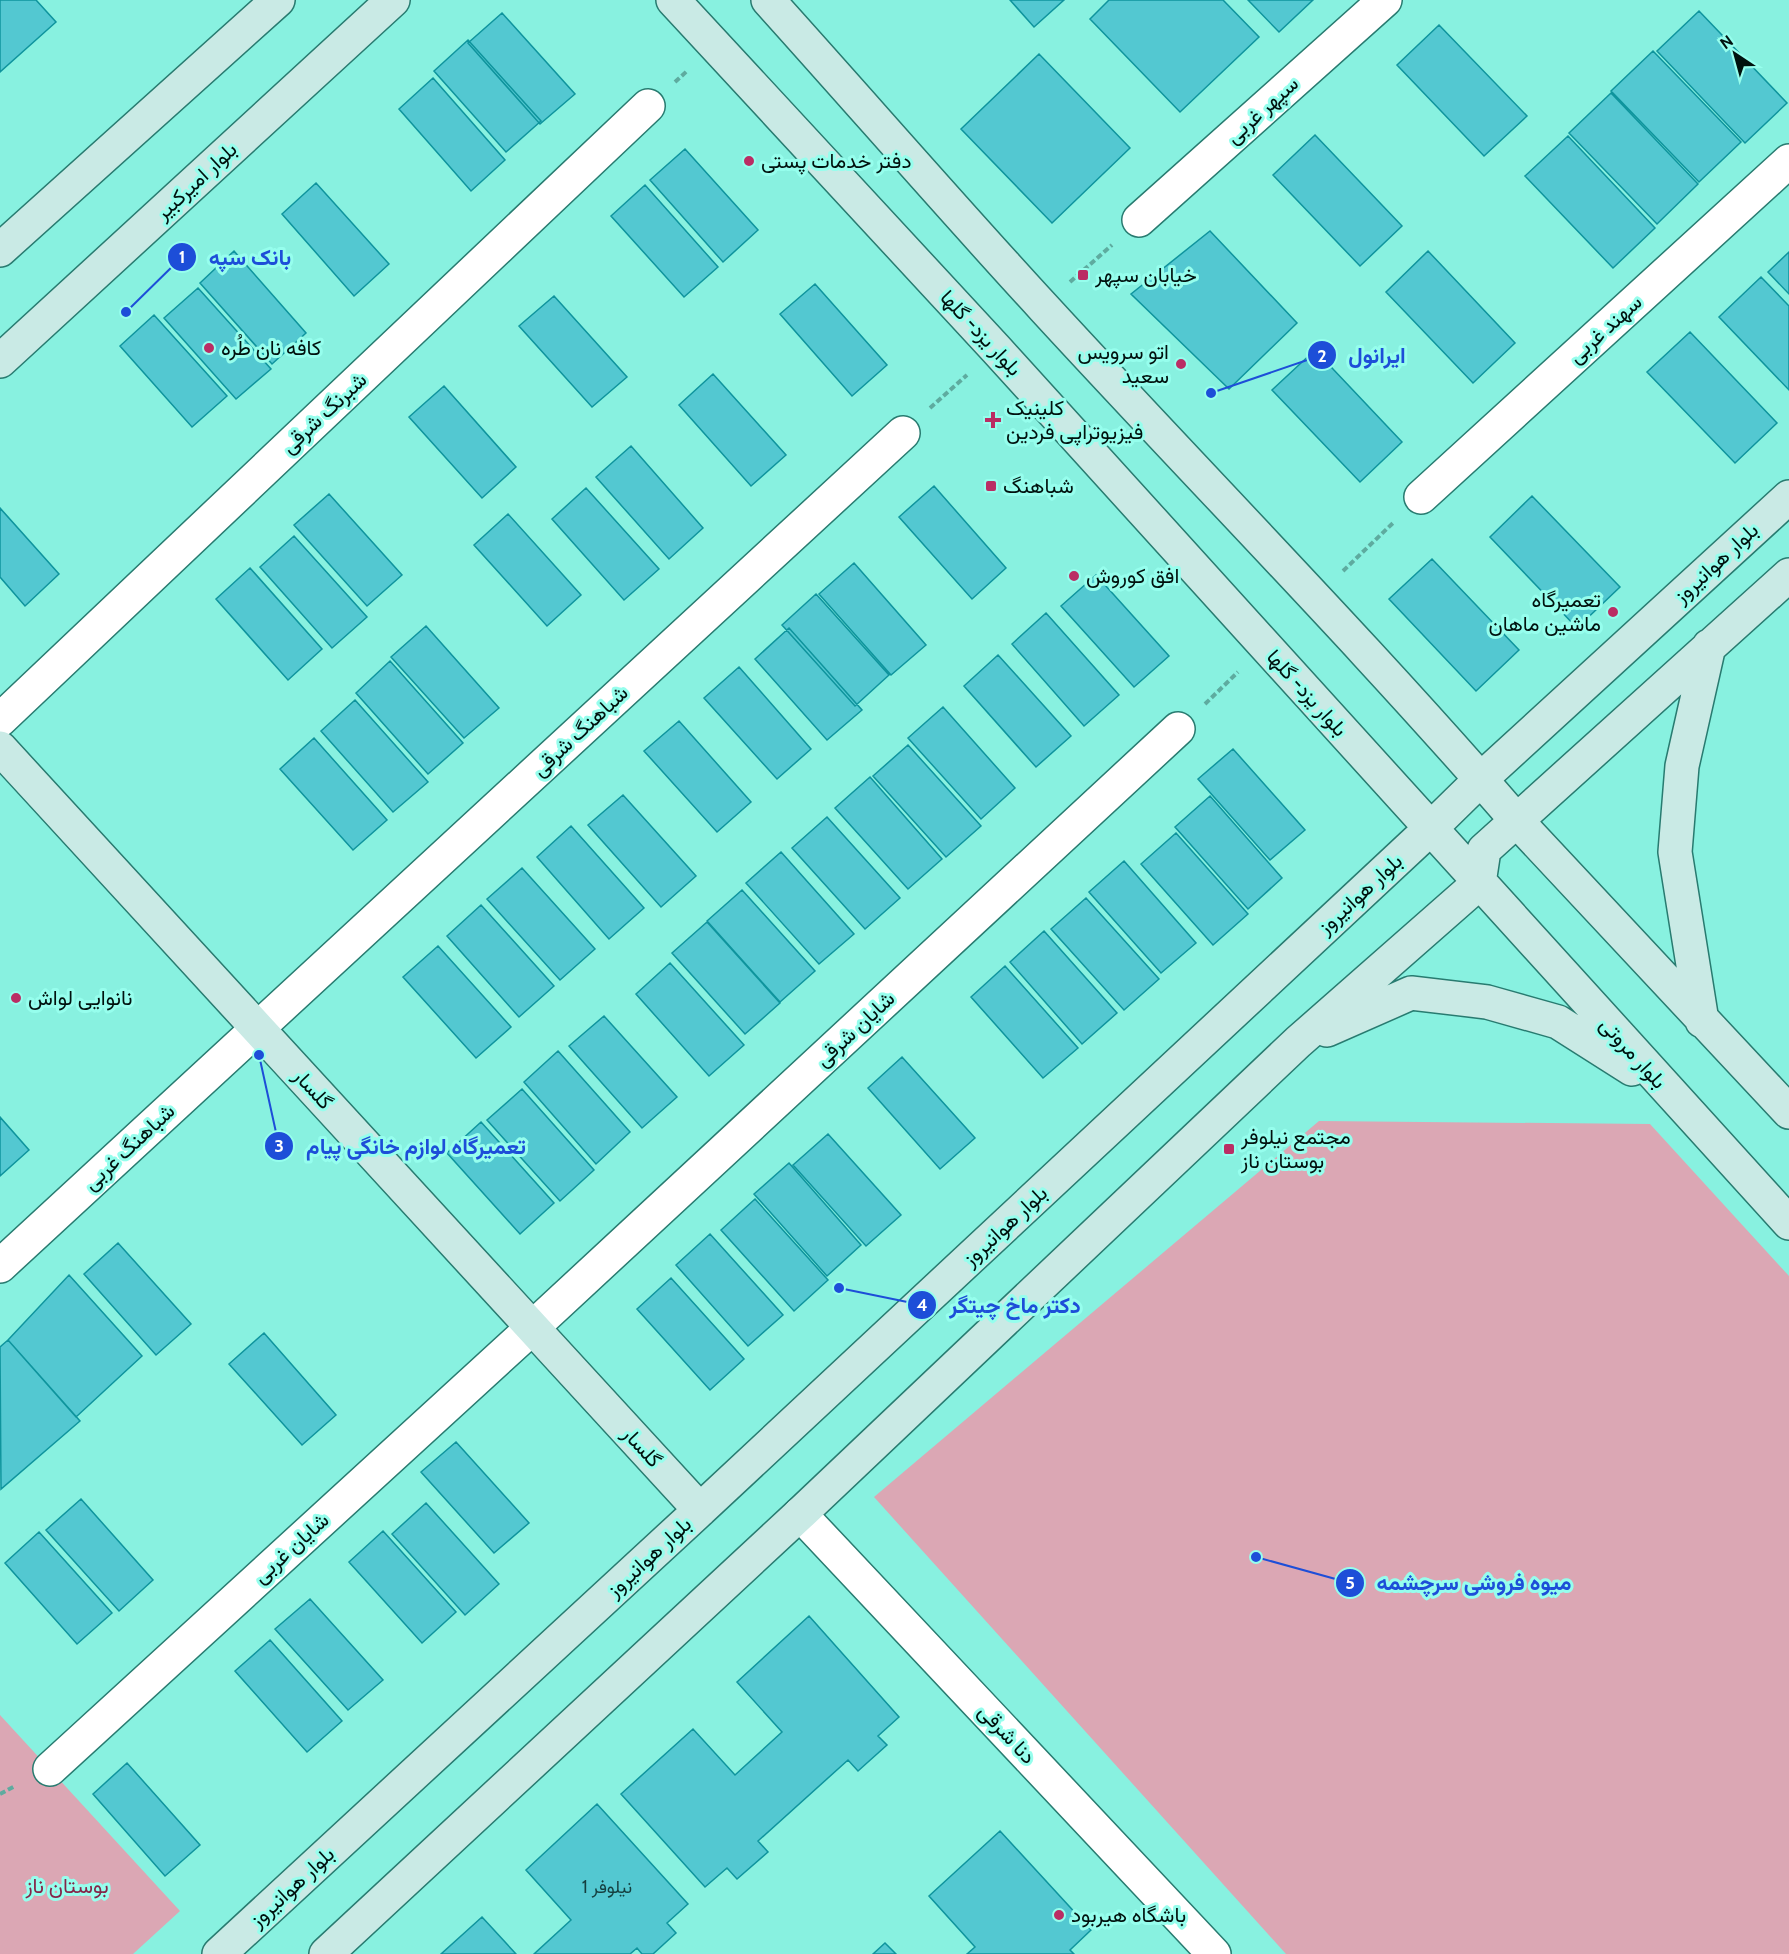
<svg xmlns="http://www.w3.org/2000/svg" width="1789" height="1954" viewBox="0 0 1789 1954" font-family="Cabin,Vazirmatn,sans-serif">
<style>
.green{fill:#dba7b4}
.building{fill:#53c8d1;stroke:#0f949d;stroke-width:1.5}
.lines{fill:none;stroke-linecap:round;stroke-linejoin:round}
.street-casing{stroke:#287b70;stroke-width:36}
.secondary-casing{stroke:#287b70;stroke-width:36}
.path{stroke:#5eab9f;stroke-width:4;stroke-dasharray:6 3;stroke-linecap:butt}
.street{stroke:#fff;stroke-width:33}
.secondary{stroke:#c9eae5;stroke-width:33}
.poi-dot{fill:#ba2d64;stroke:#96feed;stroke-width:2}
.labels{text-anchor:middle;stroke-width:6;stroke-linejoin:round;paint-order:stroke}
.number-label{font-size:18px;fill:#153f3f}
.street-label{font-size:21px;fill:#00110e;stroke:#96feed}
.poi-label{font-size:21px;fill:#00110e;stroke:#96feed;text-anchor:start}
.park-label{font-size:21px;fill:#852448;stroke:#96feed}
.leader{fill:none;stroke:#1d4ed8;stroke-width:2}
.callout-dot{fill:#1d4ed8;stroke:#96feed;stroke-width:2}
.mark-label{font-size:18px;text-anchor:middle;font-weight:bold;fill:#fff}
.callout-label{font-size:22px;text-anchor:middle;font-weight:bold;fill:#1d4ed8;stroke:#96feed;stroke-width:6;stroke-linejoin:round;paint-order:stroke}
</style>
<rect width="100%" height="100%" fill="#88f1e0"/>
<path class="green" d="M1319,1121L1650,1124L1789,1276V1954H1286L874,1497Z
M0,1715L180,1911L133,1954H0Z"/>
<path class="building" d="M0,0H36L56,22L0,72Z
M1010,0H1064L1034,27Z
M1109,0H1223L1259,37L1180,112L1090,19Z
M1248,0H1313L1279,32Z
M1699,11L1787,103L1745,143L1657,51Z
M502,13L575,94L540,124L468,43Z
M1439,25L1527,116L1484,156L1397,65Z
M468,40L541,121L506,152L434,71Z
M1653,51L1741,142L1699,182L1611,91Z
M1039,54L1130,148L1052,223L961,129Z
M433,78L505,160L471,191L399,109Z
M1611,93L1698,184L1657,224L1569,133Z
M1315,135L1402,226L1360,266L1273,175Z
M1568,136L1655,228L1613,268L1525,176Z
M685,149L758,230L723,262L650,180Z
M316,183L389,264L354,296L282,214Z
M645,185L718,267L684,297L611,216Z
M1210,231L1297,323L1229,389L1131,294Z
M234,251L306,333L272,364L200,283Z
M1428,251L1515,343L1473,383L1386,292Z
M1789,252V294L1768,272Z
M1761,277L1789,306V390L1719,317Z
M815,284L887,365L852,396L780,314Z
M198,288L271,369L236,399L164,318Z
M554,296L627,377L592,407L519,326Z
M154,315L227,396L192,427L120,346Z
M1690,332L1777,423L1735,463L1647,372Z
M1315,350L1402,442L1360,482L1272,390Z
M713,374L786,455L751,486L679,405Z
M444,386L516,467L482,498L409,417Z
M631,446L703,528L669,559L596,477Z
M934,486L1006,568L972,599L899,517Z
M586,488L659,569L624,600L552,519Z
M329,494L402,575L367,606L294,525Z
M1532,496L1620,587L1577,628L1490,537Z
M0,508L59,574L25,606L0,577Z
M508,514L581,595L547,626L474,545Z
M294,536L367,617L332,648L260,567Z
M1432,559L1519,650L1476,691L1389,599Z
M854,563L926,645L891,675L819,594Z
M250,568L322,649L288,680L216,599Z
M1096,575L1169,656L1134,687L1061,606Z
M816,594L889,675L855,706L782,625Z
M1046,613L1119,695L1084,726L1012,644Z
M426,626L499,708L464,738L391,657Z
M789,628L862,710L827,740L755,659Z
M998,655L1071,736L1036,767L964,686Z
M390,661L463,743L428,774L356,693Z
M739,667L811,749L777,779L704,698Z
M355,700L428,782L393,812L321,731Z
M943,707L1015,788L981,819L908,738Z
M679,721L751,802L717,832L644,751Z
M314,738L387,820L353,850L280,769Z
M908,745L981,826L946,857L873,776Z
M1233,749L1305,830L1270,860L1198,779Z
M870,777L942,859L908,889L835,808Z
M623,795L696,876L661,907L588,825Z
M1210,796L1282,878L1248,909L1175,827Z
M827,817L900,898L865,929L792,848Z
M571,826L644,908L609,939L537,857Z
M1176,833L1248,914L1213,945L1141,864Z
M781,852L854,934L819,964L746,883Z
M1124,861L1196,943L1161,973L1089,892Z
M522,868L595,949L560,980L487,899Z
M742,890L815,971L780,1002L707,921Z
M1086,898L1159,979L1124,1010L1051,929Z
M481,905L554,986L519,1017L447,936Z
M707,922L780,1003L745,1034L672,953Z
M1044,931L1117,1013L1082,1044L1010,962Z
M438,946L511,1027L476,1058L403,977Z
M670,963L744,1045L709,1076L636,994Z
M1005,966L1078,1048L1043,1078L971,997Z
M604,1016L677,1097L642,1128L569,1046Z
M558,1051L630,1132L596,1164L524,1082Z
M902,1057L975,1138L940,1169L868,1088Z
M522,1089L594,1170L560,1201L487,1120Z
M0,1117L29,1150L0,1176Z
M481,1122L554,1203L520,1234L447,1153Z
M828,1134L901,1215L866,1246L793,1165Z
M789,1163L861,1245L827,1276L754,1194Z
M755,1199L828,1280L794,1311L721,1230Z
M710,1234L783,1315L748,1346L676,1265Z
M118,1243L191,1324L156,1355L84,1274Z
M69,1275L142,1356L76,1417L8,1340Z
M671,1278L744,1359L710,1390L637,1309Z
M264,1333L336,1415L302,1445L229,1364Z
M8,1340L80,1421L1,1489L0,1347Z
M456,1442L529,1523L494,1553L421,1472Z
M81,1499L153,1580L119,1611L46,1530Z
M426,1503L499,1584L465,1615L392,1534Z
M383,1531L456,1612L422,1643L349,1562Z
M39,1532L112,1613L77,1644L5,1563Z
M310,1599L383,1680L348,1710L275,1629Z
M809,1616L899,1717L878,1736L887,1745L858,1771L848,1760L758,1841L768,1852L737,1879L727,1868L705,1887L621,1794L693,1729L735,1775L782,1732L737,1682Z
M270,1640L342,1721L307,1752L235,1671Z
M127,1763L200,1845L165,1876L93,1794Z
M597,1804L688,1904L667,1923L676,1933L653,1954H642L637,1948L630,1954H534L571,1920L526,1870Z
M1000,1831L1091,1930L1070,1950L1074,1954H967L975,1947L929,1896Z
M482,1917L516,1954H441Z
M885,1943L896,1954H873Z"/>
<g class="lines">
<g class="street-casing">
<path id="street" d="M1139,220L1385,0
M1421,497L1789,161
M0,720L648,106
M0,1266L903,433
M800,1514L1214,1954
M50,1769L532,1328L1178,729"/>
</g>
<g class="secondary-casing">
<path id="secondary" d="M673,0L996,349L1789,1223
M768,0C860,102 951,207 1044,308C1201,479 1365,645 1517,821L1789,1112
M0,250L278,0
M0,361L393,0
M0,748L700,1510
M1702,1021L1675,852L1682,766L1709,646
M1327,1030L1411,993L1487,1002L1558,1022L1632,1069
M219,1954L700,1510L1431,828L1481,779L1789,497
M326,1954L800,1514L1298,1042L1479,883L1484,850L1789,575"/>
</g>
<path class="path" d="M675,82L687,71
M1070,282L1112,245
M930,408L967,375
M1343,571L1394,522
M1205,704L1238,672
M0,1794L15,1786"/>
<use href="#street" class="street"/>
<use href="#secondary" class="secondary"/>
</g>
<g class="poi-dot">
<circle cx="749" cy="161" r="6"/>
<rect x="1077" y="269" width="12" height="12" rx="3"/>
<circle cx="209" cy="348" r="6"/>
<circle cx="1181" cy="364" r="6"/>
<path d="M990 411h6v6h6v6h-6v6h-6v-6h-6v-6h6z"/>
<rect x="985" y="480" width="12" height="12" rx="3"/>
<circle cx="1074" cy="576" r="6"/>
<circle cx="1613" cy="612" r="6"/>
<circle cx="16" cy="998" r="6"/>
<rect x="1223" y="1143" width="12" height="12" rx="3"/>
<circle cx="1059" cy="1915" r="6"/>
</g>
<g class="labels">
<g class="number-label">
<text x="607" y="1893">نیلوفر 1</text>
</g>
<g class="street-label">
<text transform="translate(1262 110) rotate(-42)" y="7">سپهر غربی</text>
<text transform="translate(196 181) rotate(-43)" y="7">بلوار امیرکبیر</text>
<text transform="translate(1605 329) rotate(-42)" y="7">سهند غربی</text>
<text transform="translate(981 333) rotate(47)" y="7">بلوار یزد- گلها</text>
<text transform="translate(324 413) rotate(-43)" y="7">شبرنگ شرقی</text>
<text transform="translate(1716 563) rotate(-43)" y="7">بلوار هوانیروز</text>
<text transform="translate(1307 693) rotate(48)" y="7">بلوار یزد- گلها</text>
<text transform="translate(580 731) rotate(-43)" y="7">شباهنگ شرقی</text>
<text transform="translate(1360 894) rotate(-43)" y="7">بلوار هوانیروز</text>
<text transform="translate(855 1029) rotate(-43)" y="7">شایان شرقی</text>
<text transform="translate(1633 1053) rotate(48)" y="7">بلوار مروتی</text>
<text transform="translate(313 1089) rotate(47)" y="7">گلسار</text>
<text transform="translate(129 1147) rotate(-43)" y="7">شباهنگ غربی</text>
<text transform="translate(1005 1226) rotate(-43)" y="7">بلوار هوانیروز</text>
<text transform="translate(642 1447) rotate(47)" y="7">گلسار</text>
<text transform="translate(291 1548) rotate(-42)" y="7">شایان غربی</text>
<text transform="translate(649 1557) rotate(-43)" y="7">بلوار هوانیروز</text>
<text transform="translate(1007 1734) rotate(47)" y="7">دنا شرقی</text>
<text transform="translate(292 1887) rotate(-43)" y="7">بلوار هوانیروز</text>
</g>
<g class="poi-label">
<text x="761" y="168">دفتر خدمات پستی</text>
<text x="1095" y="282">خیابان سپهر</text>
<text x="221" y="355">کافه نان طُره</text>
<text x="1169" y="359" text-anchor="end">اتو سرویس<tspan x="1169" dy="24">سعید</tspan></text>
<text x="1006" y="415">کلینیک<tspan x="1006" dy="24">فیزیوتراپی فردین</tspan></text>
<text x="1003" y="493">شباهنگ</text>
<text x="1086" y="583">افق کوروش</text>
<text x="1601" y="607" text-anchor="end">تعمیرگاه<tspan x="1601" dy="24">ماشین ماهان</tspan></text>
<text x="28" y="1005">نانوایی لواش</text>
<text x="1241" y="1144">مجتمع نیلوفر<tspan x="1241" dy="24">بوستان ناز</tspan></text>
<text x="1071" y="1922">باشگاه هیربود</text>
</g>
<g class="park-label">
<text x="67" y="1893">بوستان ناز</text>
</g>
</g>
<path class="leader" d="M126 312L182 257M1211 393L1322 355M259 1055L279 1146M839 1288L922 1305M1256 1557L1350 1583"/>
<g class="callout-dot">
<circle cx="126" cy="312" r="6"/>
<circle cx="1211" cy="393" r="6"/>
<circle cx="259" cy="1055" r="6"/>
<circle cx="839" cy="1288" r="6"/>
<circle cx="1256" cy="1557" r="6"/>
<circle cx="182" cy="257" r="15"/>
<circle cx="1322" cy="355" r="15"/>
<circle cx="279" cy="1146" r="15"/>
<circle cx="922" cy="1305" r="15"/>
<circle cx="1350" cy="1583" r="15"/>
</g>
<g class="mark-label">
<text x="182" y="263">1</text>
<text x="1322" y="362">2</text>
<text x="279" y="1152">3</text>
<text x="922" y="1311">4</text>
<text x="1350" y="1589">5</text>
</g>
<g class="callout-label">
<text x="250" y="265">بانک سپه</text>
<text x="1377" y="363">ایرانول</text>
<text x="416" y="1154">تعمیرگاه لوازم خانگی پیام</text>
<text x="1015" y="1313">دکتر ماخ چیتگر</text>
<text x="1474" y="1590">میوه فروشی سرچشمه</text>
</g>
<g transform="translate(1735 54) rotate(324)" stroke="#96feed" stroke-width="4.5" paint-order="stroke">
<path d="M0-4.5L10 22L0 15L-10 22Z" fill="#00110e"/>
<text y="-9" font-size="16" font-weight="bold" text-anchor="middle" fill="#00110e">N</text>
</g>
</svg>
